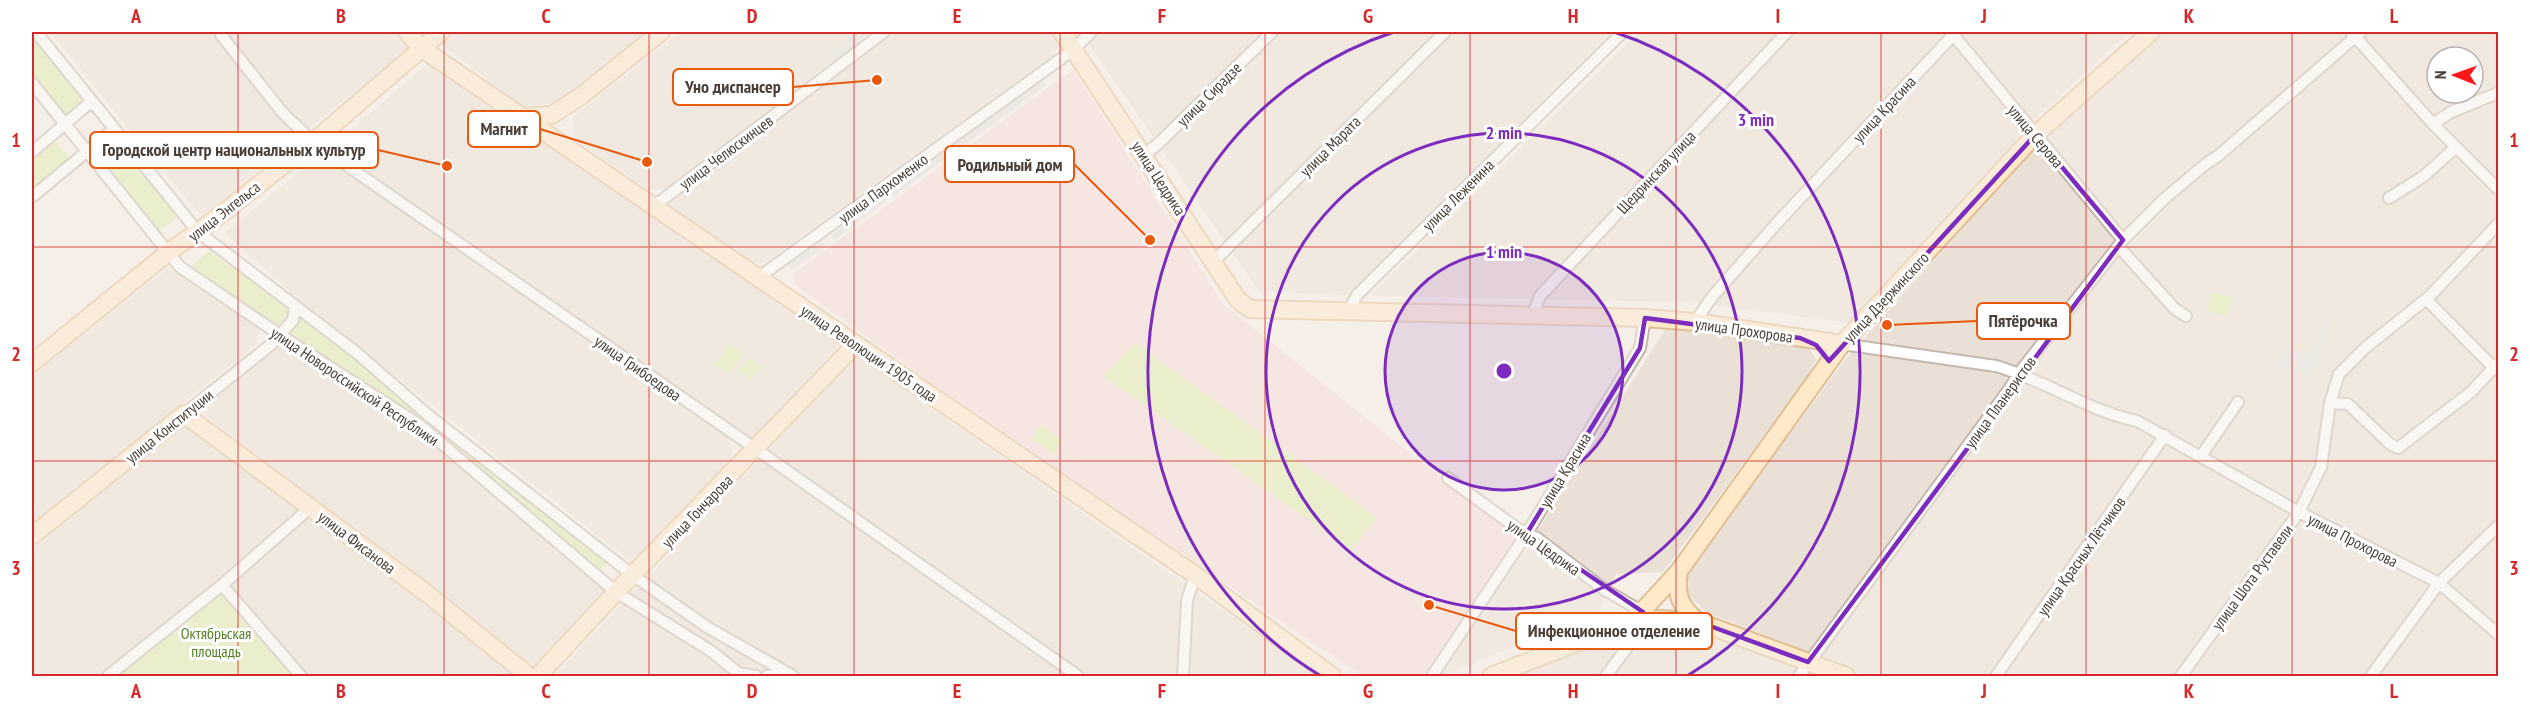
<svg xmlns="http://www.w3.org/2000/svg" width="2530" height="708" viewBox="0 0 2530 708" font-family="'PT Sans Narrow',sans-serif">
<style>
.residential{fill:#eae0d6;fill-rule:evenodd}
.medical{fill:#f7dbdc}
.green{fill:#dbedad}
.parking{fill:#e3e0dd}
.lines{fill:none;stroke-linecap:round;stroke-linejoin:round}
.street-casing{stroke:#c5b8ad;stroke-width:14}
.secondary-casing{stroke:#ddbf96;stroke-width:20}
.street{stroke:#fff;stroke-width:10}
.secondary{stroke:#ffe9c9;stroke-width:16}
.marked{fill:none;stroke:#7b2cbf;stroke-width:4.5;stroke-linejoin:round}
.grid{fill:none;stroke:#d62828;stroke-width:1.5;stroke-opacity:0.55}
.ring{fill:none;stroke:#7b2cbf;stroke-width:3}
.labels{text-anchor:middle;stroke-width:6;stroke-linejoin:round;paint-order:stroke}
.street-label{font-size:16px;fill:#4a3f36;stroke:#fff}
.park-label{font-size:16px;fill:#568223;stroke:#fff}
.centre{fill:#7b2cbf;stroke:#fff;stroke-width:3}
.ring-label{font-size:18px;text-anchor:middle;font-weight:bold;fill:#7b2cbf;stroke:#fff;stroke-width:6;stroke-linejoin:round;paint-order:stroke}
.leader{fill:none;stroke:#e8590c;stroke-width:2}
.callout-dot{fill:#e8590c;stroke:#fff;stroke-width:2}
.callout{fill:#fff;stroke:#e8590c;stroke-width:2}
.callout-label{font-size:18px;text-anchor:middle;font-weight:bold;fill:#4a3f36}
.neatline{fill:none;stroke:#d62828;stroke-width:2}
.grid-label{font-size:20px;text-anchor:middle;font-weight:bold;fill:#d62828}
</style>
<rect width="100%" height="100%" fill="#f5efe8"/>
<path class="residential" d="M50,32H394L408,48L201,216Z
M455,32H646L554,104L521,105L446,48V39Z
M680,32H870L666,189L650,190L574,139L573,117Z
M897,32H1052L1059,42L1054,54L764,263H751L670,206L672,200Z
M1081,32H1612L1347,295L1259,291Z
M1639,32H2130L2043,111L1850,323L1691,302L1370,296Z
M2164,32H2498V676H1870L1706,612L1687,593L1688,570L1845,360L2045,135ZM2437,57H2473V93H2437Z
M431,61L645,212L839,345L751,439L332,146Z
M320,154L728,436L734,458L633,563L298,299L225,233Z
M168,268L259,329L256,345L32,523V376Z
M1666,328L1808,347L1816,359L1807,377L1663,572L1616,574L1598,613L1439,676L1526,549Z
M282,342L415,427L606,591L535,667L200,411Z
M857,357L1318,676H554Z
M183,427H193L438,610L514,676H308L220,579L98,676H32V550Z
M1657,622L1679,624L1815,676H1515Z"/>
<path class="medical" d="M1073,70L1223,304L1515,537L1424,676H1362L1000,432L795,285L794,273Z"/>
<path class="green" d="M32,32L88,101L66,118L32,78Z
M116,141L178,216L159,231L98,156Z
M55,142L71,160L32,191V161Z
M209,251L292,310L278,330L190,267Z
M2211,292L2232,298L2227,316L2206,310Z
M299,316L352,355L420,411L415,418L287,335Z
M1135,343L1377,517L1352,550L1103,376Z
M729,344L744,354L729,374L714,364Z
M749,358L761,367L751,380L739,371Z
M428,419L609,561L599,572L423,424Z
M1040,425L1063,440L1054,454L1031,439Z
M221,595L294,676H119Z"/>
<path class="parking" d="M856,35L862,44L835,64L828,55Z
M1043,80L1046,85L834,240L831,235Z
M822,241L826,246L792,270L788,265Z
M2324,317L2330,319L2316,368L2310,366L2307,376L2278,368L2284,347L2313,355L2312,359Z"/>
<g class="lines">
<g class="street-casing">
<path id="street" d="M36,32L198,232L357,353L428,415L634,576L707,627L793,676
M1951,32L2123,240
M2351,32L2433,124L2498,189
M221,35L282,112L313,142L756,449L1078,676
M32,83L180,267L280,335L421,426L616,592L711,651L742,676
M2433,124L2451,112L2498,93
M32,152L92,101
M1144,155L1159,143L1272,32
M32,197L114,129
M2389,198L2424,176L2456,147
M654,206L884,32
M2118,246L2175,309L2186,316
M1214,261L1445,32
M759,277L1073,50L1091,32
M2426,299L2493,367
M1349,310L1357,295L1623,32
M1532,317L1540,296L1787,32
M1695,322L1712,297L1777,223L1956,32
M1842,344L1996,366C2045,380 2088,411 2137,421L2299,512L2439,583L2498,634
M2330,403L2348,404L2390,444L2398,448L2471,392L2498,363
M184,414L273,343L293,320L295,307
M2201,456L2238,402
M1448,478L1518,529L1537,538L1605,590L1643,612
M222,585L301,676
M739,673L756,676
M108,676L222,585L311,507
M767,676L787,673
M1183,676L1187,601L1195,575
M1432,676L1527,533L1640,348L1645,318
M1606,676L1647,620
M1799,676L2010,388L2019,373L2123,240L2164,199L2207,163L2218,156L2361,32
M1996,676L2165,435
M2181,676L2299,512L2321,467L2330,403L2339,374L2365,348L2430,296L2498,224
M2371,676L2439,583L2498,526"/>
</g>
<g class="secondary-casing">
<path id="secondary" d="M407,32L421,48L1195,575L1332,676
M1062,32L1238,300L1250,309L1645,318L1695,322L1842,344
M522,117L552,115L581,96L661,32
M32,363L170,251L207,225L313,142L441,32
M32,536L184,414L426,593L529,676
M1679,571C1675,595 1680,607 1699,622
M1633,621L1679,571L1842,344L2035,135L2151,32
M538,676L616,592L856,344
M1491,676L1633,621L1660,619L1699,622L1846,676"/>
</g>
<use href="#street" class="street"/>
<use href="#secondary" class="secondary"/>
</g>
<path d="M0 0H2530V708H0ZM2035,135L2123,240L1808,662L1699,622L1633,621L1643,612L1527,533L1640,348L1645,318L1800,338L1816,345L1829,361Z" fill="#f5efe8" fill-opacity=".55" fill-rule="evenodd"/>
<path class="marked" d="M2035,135L2123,240L1808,662L1699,622L1633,621L1643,612L1527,533L1640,348L1645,318L1800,338L1816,345L1829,361Z"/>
<path class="grid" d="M238,32V676M444,32V676M649,32V676M854,32V676M1060,32V676M1265,32V676M1470,32V676M1676,32V676M1881,32V676M2086,32V676M2292,32V676M32,247H2498M32,461H2498"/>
<circle cx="1504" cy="371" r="119" fill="#7b2cbf" fill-opacity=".12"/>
<g class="ring">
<circle cx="1504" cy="371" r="119"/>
<circle cx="1504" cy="371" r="238"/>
<path d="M1321 676A356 356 0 0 1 1394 32M1614 32A356 356 0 0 1 1687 676"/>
</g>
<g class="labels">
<g class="street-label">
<text transform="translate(1209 94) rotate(-45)" y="6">улица Сирадзе</text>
<text transform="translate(1884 109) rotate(-47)" y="6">улица Красина</text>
<text transform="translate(2036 136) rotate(50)" y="6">улица Серова</text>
<text transform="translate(1330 146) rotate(-45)" y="6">улица Марата</text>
<text transform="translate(726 152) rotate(-37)" y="6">улица Челюскинцев</text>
<text transform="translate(1656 172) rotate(-47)" y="6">Щедринская улица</text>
<text transform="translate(1159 178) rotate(57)" y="6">улица Цедрика</text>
<text transform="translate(883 188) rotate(-36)" y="6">улица Пархоменко</text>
<text transform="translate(1458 195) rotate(-45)" y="6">улица Леженина</text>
<text transform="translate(224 211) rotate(-38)" y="6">улица Энгельса</text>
<text transform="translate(1886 297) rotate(-47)" y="6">улица Дзержинского</text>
<text transform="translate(1744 330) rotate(8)" y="6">улица Прохорова</text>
<text transform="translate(869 353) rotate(34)" y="6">улица Революции 1905 года</text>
<text transform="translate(638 368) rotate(35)" y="6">улица Грибоедова</text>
<text transform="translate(355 386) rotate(34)" y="6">улица Новороссийской Республики</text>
<text transform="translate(2000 402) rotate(-54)" y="6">улица Планеристов</text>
<text transform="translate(169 426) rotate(-39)" y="6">улица Конституции</text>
<text transform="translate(1565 470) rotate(-59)" y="6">улица Красина</text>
<text transform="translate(697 511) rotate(-46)" y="6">улица Гончарова</text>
<text transform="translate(2353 540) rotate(27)" y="6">улица Прохорова</text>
<text transform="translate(357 542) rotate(37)" y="6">улица Фисанова</text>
<text transform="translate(1544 547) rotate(35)" y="6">улица Цедрика</text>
<text transform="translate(2081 556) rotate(-55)" y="6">улица Красных Лётчиков</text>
<text transform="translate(2252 577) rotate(-54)" y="6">улица Шота Руставели</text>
</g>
<g class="park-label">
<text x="216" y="639">Октябрьская<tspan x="216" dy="18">площадь</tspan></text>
</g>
</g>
<circle cx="1504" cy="371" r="9" class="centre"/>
<g class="ring-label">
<text x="1756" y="126">3 min</text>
<text x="1504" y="139">2 min</text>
<text x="1504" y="258">1 min</text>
</g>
<path class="leader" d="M877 80L793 87M647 162L540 129M447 166L378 150M1150 240L1074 164M1887 325L1977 321M1429 605L1516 631"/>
<g class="callout-dot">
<circle cx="877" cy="80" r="6"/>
<circle cx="647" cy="162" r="6"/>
<circle cx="447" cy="166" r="6"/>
<circle cx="1150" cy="240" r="6"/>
<circle cx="1887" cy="325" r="6"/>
<circle cx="1429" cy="605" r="6"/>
</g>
<g class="callout">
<rect x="673" y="69" width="120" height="36" rx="6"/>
<rect x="468" y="111" width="72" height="36" rx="6"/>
<rect x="90" y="132" width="288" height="36" rx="6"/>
<rect x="945" y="146" width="129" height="36" rx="6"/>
<rect x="1977" y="303" width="93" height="36" rx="6"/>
<rect x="1516" y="613" width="196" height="36" rx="6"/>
</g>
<g class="callout-label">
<text x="733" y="93">Уно диспансер</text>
<text x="504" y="135">Магнит</text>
<text x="234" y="156">Городской центр национальных культур</text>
<text x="1010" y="171">Родильный дом</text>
<text x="2023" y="327">Пятёрочка</text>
<text x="1614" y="637">Инфекционное отделение</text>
</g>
<rect width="2530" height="708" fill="none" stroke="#ffffff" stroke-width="66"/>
<g transform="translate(2455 75) rotate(271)"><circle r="28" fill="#ffffff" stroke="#b7b2af" stroke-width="1.5"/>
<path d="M0-4.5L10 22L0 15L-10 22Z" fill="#ff1618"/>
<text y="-9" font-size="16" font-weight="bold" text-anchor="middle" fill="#4a3f36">N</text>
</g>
<rect x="33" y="33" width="2464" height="642" class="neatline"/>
<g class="grid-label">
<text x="136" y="23">A</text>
<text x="341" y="23">B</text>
<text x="546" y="23">C</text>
<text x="752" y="23">D</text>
<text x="957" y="23">E</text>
<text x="1162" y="23">F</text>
<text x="1368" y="23">G</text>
<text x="1573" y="23">H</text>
<text x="1778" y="23">I</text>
<text x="1984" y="23">J</text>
<text x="2189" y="23">K</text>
<text x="2394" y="23">L</text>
<text x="16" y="147">1</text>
<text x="2514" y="147">1</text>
<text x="16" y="361">2</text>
<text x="2514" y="361">2</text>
<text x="16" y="575">3</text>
<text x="2514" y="575">3</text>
<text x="136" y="698">A</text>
<text x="341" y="698">B</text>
<text x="546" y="698">C</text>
<text x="752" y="698">D</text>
<text x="957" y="698">E</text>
<text x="1162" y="698">F</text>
<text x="1368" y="698">G</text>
<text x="1573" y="698">H</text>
<text x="1778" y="698">I</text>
<text x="1984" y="698">J</text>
<text x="2189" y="698">K</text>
<text x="2394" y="698">L</text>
</g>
</svg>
